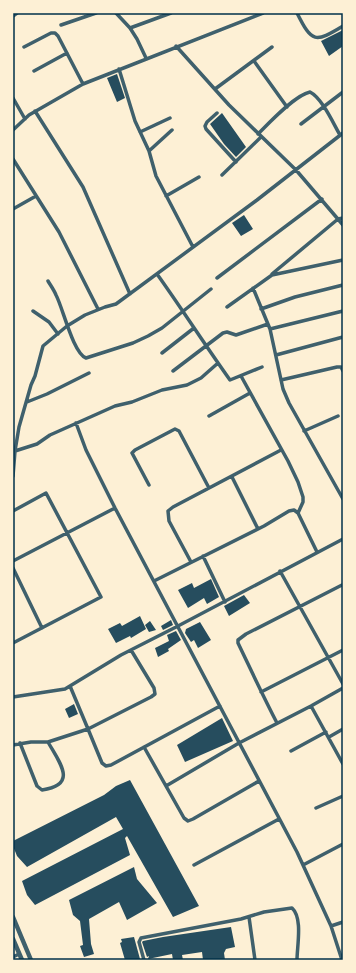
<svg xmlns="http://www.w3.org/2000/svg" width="356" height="973" viewBox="0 0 356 973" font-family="'Exo 2',sans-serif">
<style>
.building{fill:#264d5e}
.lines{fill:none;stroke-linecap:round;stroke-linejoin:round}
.minor{stroke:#3f606c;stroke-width:3.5}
.tertiary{stroke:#3f606c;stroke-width:4.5}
.neatline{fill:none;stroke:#003049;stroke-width:1.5}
</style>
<rect width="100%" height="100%" fill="#fdf0d5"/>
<path class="building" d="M343,30V46L329,56L321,41Z
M117,74L125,98L117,102L107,78Z
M222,113L246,147L236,157L224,144L210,124Z
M244,215L253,229L241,236L232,223Z
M211,579L219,597L207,604L204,598L188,608L178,590L192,583L194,588Z
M244,595L250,603L229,616L224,606Z
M140,616L146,629L131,638L130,636L116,643L108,629L120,623L122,626Z
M171,620L173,625L163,630L161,626Z
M150,621L156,630L149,632L145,625Z
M200,622L211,640L198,648L194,640L191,642L185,633L186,629Z
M176,631L181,640L168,649L169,651L158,657L155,648L169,641L167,635Z
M74,704L78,714L69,718L65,709Z
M222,718L233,741L185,762L177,745Z
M130,780L199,906L173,917L127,836L125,838L130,855L35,905L27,895L22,881L123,829L116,817L27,867L17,856L13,846V841L104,795L116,786Z
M134,867L137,879L157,903L127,920L119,902L89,919L91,944L94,954L84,957L80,946L83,945L80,921L73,915L69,900Z
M231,927L235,947L226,949L224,953L225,960H203L202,952L182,955L183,960H173L172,954L148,959L149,956L147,957L142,942L143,941L163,937Z
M134,937L140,959L125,960L120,943L122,942L121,939Z"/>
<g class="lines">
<path class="minor" d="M116,13L130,28L137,39L146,58
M297,13C312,43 315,43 343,26
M13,16L17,13
M61,25L96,13
M130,28L171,13
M176,46L229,105L296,170L343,225
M24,47L51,33H55L58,36L83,84
M254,61L287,107
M119,69L135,121L149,151L156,176L193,247
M34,71L67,53
M215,89L272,47
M13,98L25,119
M35,111L83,187L130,294
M217,113L207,122L205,126L206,129L236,162
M301,124L343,92
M13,130L29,115L83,84L263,13
M140,132L170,118
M258,134C269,123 295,95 310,92C322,98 333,123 340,135
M149,151L172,130
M13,159L59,232L98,309
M222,175L261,137
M166,196L199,177
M13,209L36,196
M157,274C182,309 205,345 230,380L262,367
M272,274L338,219L343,218
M217,278L322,199
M48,281C51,286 54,290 56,295C63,308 73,353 86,358L133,343L148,336L162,328L211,289
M253,288L270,329L283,389L289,403L343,499
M227,307L272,275L343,260
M261,309L295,297L343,285
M33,311L49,322L58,334
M270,329L343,311
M162,353L194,328
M276,355L343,337
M173,371L223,333L227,332L236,335L268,324
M241,376L288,461L298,482L303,497V502L298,513
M281,380L337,367H341L343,371
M27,402L47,394L89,373
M209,416L250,393
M76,423L86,450L115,508L297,852L331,926L342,960
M304,431L338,416
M15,451L37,444L50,435L115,406L132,402L162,390L187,385L201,378L218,363
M13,476L15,451L19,427L31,385L35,376L43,346L67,326L85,315L105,307L116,304L257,200L343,133
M232,477L258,529
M149,485L132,453L135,450L175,429L179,431L209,488
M13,511L46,493L101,597L13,643
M203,556L225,602
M13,561L115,508
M191,562L169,521L168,511L173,507L281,450
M13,568L42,628
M280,571L343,684
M154,581L264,526L289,511L294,510L298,513L317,552
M131,650L154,688L155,694L151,697L88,729L102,763L106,766L111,765L220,706
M261,692L343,650
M13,697L65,689L121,655L178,626L343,539
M311,706L343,764
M277,723C263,696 251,670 238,643V640L246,634L342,585
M329,737L343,729
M20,743L37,786L42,790C79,785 59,762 48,742
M13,745L31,742H48L88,729L70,686
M144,747L184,818L188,821L193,819L259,781
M291,751L326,732
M166,786L239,743L311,706L343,688
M316,808L343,796
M194,865L279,819
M303,865L343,844
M249,917L255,960
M331,926L343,922
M13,957L19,954
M144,960L139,942L141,938L241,919L264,912L292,908C303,918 297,946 297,960"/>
<path class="tertiary" d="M13,917L31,960
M13,939L22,960"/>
</g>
<rect width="356" height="973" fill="none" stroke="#fdf0d5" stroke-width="28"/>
<rect x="14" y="14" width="328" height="945" class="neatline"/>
</svg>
